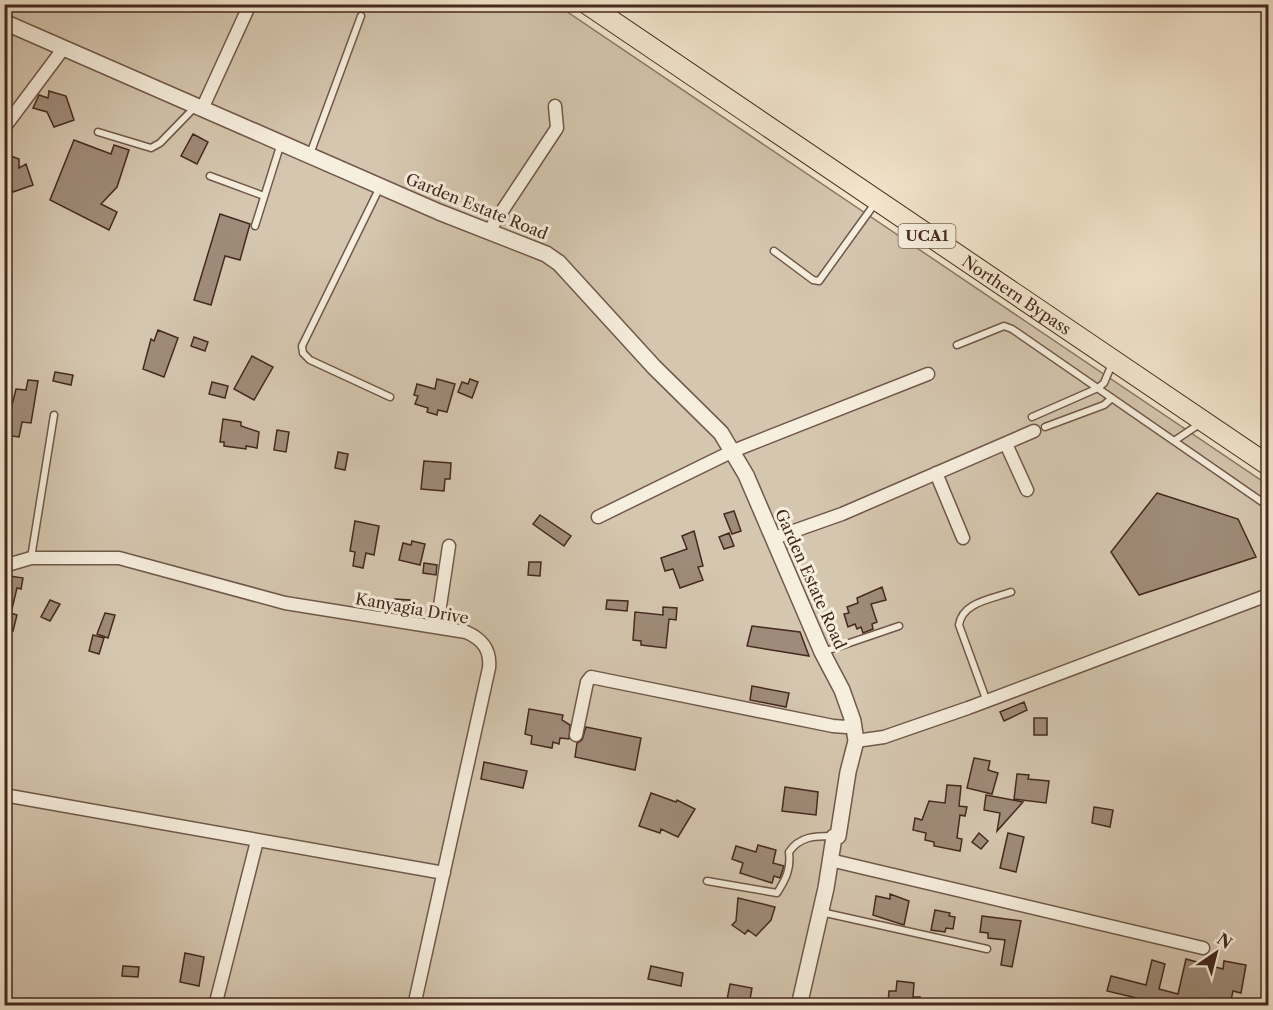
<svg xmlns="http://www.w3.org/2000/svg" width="1273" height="1010" viewBox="0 0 1273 1010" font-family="'Libre Caslon Text',serif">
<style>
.green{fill:#d5c6af;stroke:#8d7867;stroke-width:1.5}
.building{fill:#9f8b79;stroke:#45291f;stroke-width:1.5}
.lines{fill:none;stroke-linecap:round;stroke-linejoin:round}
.service-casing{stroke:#70584a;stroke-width:9}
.minor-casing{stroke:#70584a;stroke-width:15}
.tertiary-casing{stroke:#70584a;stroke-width:18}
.primary-casing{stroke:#45291f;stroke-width:22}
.service{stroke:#f7efde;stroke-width:6}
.minor{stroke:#f7efde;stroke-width:12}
.tertiary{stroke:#f7efde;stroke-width:15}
.primary{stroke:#f3e6cd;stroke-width:20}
.labels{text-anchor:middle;stroke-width:6;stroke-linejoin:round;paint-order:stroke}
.shield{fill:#f7efde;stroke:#7a6458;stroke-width:1.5}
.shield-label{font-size:15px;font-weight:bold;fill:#45291f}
.street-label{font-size:16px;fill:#45291f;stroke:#f7efde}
</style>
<rect width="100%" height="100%" fill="#f3e6cd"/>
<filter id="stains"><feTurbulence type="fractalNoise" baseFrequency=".00333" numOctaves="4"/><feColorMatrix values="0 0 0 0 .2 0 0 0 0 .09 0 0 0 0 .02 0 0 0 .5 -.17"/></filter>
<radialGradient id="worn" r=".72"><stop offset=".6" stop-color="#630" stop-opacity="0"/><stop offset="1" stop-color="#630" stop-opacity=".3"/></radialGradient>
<path class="green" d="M5,5H557L1268,485V1005L5,1006Z"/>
<path class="building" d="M49,91L66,96L74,120L54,127L47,112L33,108L39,95L48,98Z
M193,134L208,142L197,164L181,156Z
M74,140L111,154L114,145L129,150L117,187L101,204L117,212L109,230L50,200Z
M8,155L19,159V168L26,164L33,185L13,192L4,175V162L7,163Z
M220,214L250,224L240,260L225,256L211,305L194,300Z
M158,330L178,338L164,377L143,369L151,339L154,341Z
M194,337L208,342L205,351L191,346Z
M252,356L273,367L254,400L234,389Z
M55,372L73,375L71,385L53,381Z
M437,379L455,384L447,412L438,410L437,415L427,412L428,408L415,404L418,396L414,395L417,384L435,389Z
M470,379L478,382L472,398L458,392L462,382L468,384Z
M28,380L38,381L31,423L22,422L19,437L4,435V416L9,417L16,389L26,390Z
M212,382L228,386L225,398L209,394Z
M223,419L241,422V426L259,432L257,448L246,446V449L224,446V442H220Z
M277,430L289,432L286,452L274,450Z
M338,452L348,454L345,470L335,468Z
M424,461L451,463L450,479H445L444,491L421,489Z
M1157,493L1238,519L1256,557L1139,595L1111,552Z
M734,511L741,531L732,534L724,514Z
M540,515L571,536L564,546L533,524Z
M355,521L379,526L374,555L366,553L363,568L353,566L355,552L350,551Z
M694,531L703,566L698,567L703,580L680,588L673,569L665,571L661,558L687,549L682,536Z
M729,533L734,546L724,549L719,537Z
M412,541L425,544L420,565L399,560L403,543L411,545Z
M529,562H541L540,576L528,575Z
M424,563L437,565L436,575L423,573Z
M4,575L23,578L21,589L17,588L11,613L17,615L13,631L4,629Z
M882,587L886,600L871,604L877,622L872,624L873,629L863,633L861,627L857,629L855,624L848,627L844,614L849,613L847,607L858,603L857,598Z
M395,599L410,600L409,610L394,608Z
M50,600L60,604L50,621L41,617Z
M607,600L628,601L627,611L606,609Z
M663,607L677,608L676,620L669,619L666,648L641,645V641L633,640L635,612L663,615Z
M105,613L115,615L108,638L97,634Z
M752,626L800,632L809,656L747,646Z
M93,635L104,638L99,654L89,651Z
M752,686L789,693L786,707L750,700Z
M1024,702L1027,710L1004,721L1000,712Z
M529,709L563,715L562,720L570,725L569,739L560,738L559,744L553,742L552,748L531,744L532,736L525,734Z
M1034,718H1047V735H1034Z
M586,727L641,738L635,770L575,757L577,743L582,740Z
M974,758L990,761L988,770L998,773L992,794L967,788Z
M484,762L527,771L523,788L481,779Z
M1017,774L1029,775L1028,779L1049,781L1046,803L1014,799Z
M947,785L961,786L959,806L967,807L965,816L960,815L957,838L962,839L960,851L934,846V842L925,840L926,833L913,830L915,818L922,820L929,801L945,803Z
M785,787L818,792L816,815L782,811Z
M651,793L676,802L677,800L695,809L678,837L661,829L660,833L639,826Z
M986,795L1023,802L997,831L1000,813L984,810Z
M1094,807L1113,810L1110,827L1092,823Z
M979,833L988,841L981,849L972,842Z
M1008,833L1024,837L1016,872L1000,868Z
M758,845L776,850L773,863L784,866L780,878L774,876L772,883L740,873L743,863L732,859L736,846L756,852Z
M890,894L909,901L904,925L873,915L876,896L890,899Z
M738,898L775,907L771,920L756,936L748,930L745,934L732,925L736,921Z
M935,910L950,913L949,916L955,917L953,929L946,928L945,932L931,930Z
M982,916L1021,921L1012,967L1001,965L1005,940L988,938V933L980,932Z
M185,953L204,957L199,986L180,982Z
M1186,959L1223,969L1224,961L1246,965L1241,993L1233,991L1230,1005L1192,1003V1005H1166L1107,991L1111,976L1146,985L1152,960L1165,964L1159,989L1178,994Z
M123,966L139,967L138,977L122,976Z
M651,966L683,973L681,986L648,979Z
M897,981L914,983L913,997H920L919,1005L888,1004L889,991H896Z
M730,984L752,988L749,1005H726Z"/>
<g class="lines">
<g class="service-casing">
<path id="service" d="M98,132L151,148L160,143L195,107
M310,154L361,16
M210,176L264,196
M380,187L302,346L303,353L310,360L390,397
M255,226L281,143
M774,251L813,280L819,281L876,202
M957,345L1004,326L1012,329L1268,506
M1032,417L1098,388L1104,383L1112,364
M1045,427L1104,405L1112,398
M1174,441L1201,423
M31,558L54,415
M823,652L899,626
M986,699L959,625C962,602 992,599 1011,592
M707,881L777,893C786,879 791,869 789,852C800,836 815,836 833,836
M821,912L987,949"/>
</g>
<g class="minor-casing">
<path id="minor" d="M202,109L250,4
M4,128L63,49
M489,231L557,128L555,106
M1006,444L1027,490
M936,473L963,538
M598,517L733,451L928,374
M774,538L842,514L1034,431
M4,566L31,558H119L285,603L466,632C482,639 491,649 489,668L414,1006
M437,626L449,546
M576,735L587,682L591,677L833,726L846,727L853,721
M856,741L884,737L968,708L1268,595
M4,795L444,873
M830,860L1203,948
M215,1006L257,841"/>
</g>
<g class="tertiary-casing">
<path id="tertiary" d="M4,22L439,212L546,254L559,263L654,367L721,433L746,475L822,652L842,690L853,721L856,741L848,772L838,836L834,837L826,888L799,1006"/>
</g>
<g class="primary-casing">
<g id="primary">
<path id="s1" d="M587,4L1268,465"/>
</g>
</g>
<use href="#service" class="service"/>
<use href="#minor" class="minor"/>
<use href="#tertiary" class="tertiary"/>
<use href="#primary" class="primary"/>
</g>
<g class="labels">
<rect class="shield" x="898.5" y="224" width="57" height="24" rx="4.5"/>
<g class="shield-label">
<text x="927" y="241">UCA1</text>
</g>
<g class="street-label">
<text transform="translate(477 206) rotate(22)" y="6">Garden Estate Road</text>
<text dy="6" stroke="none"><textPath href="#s1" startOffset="519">Northern Bypass</textPath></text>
<text transform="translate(811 579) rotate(66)" y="6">Garden Estate Road</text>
<text transform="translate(412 608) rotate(10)" y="6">Kanyagia Drive</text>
</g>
</g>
<rect width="1273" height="1010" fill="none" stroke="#f3e6cd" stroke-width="24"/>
<rect x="6" y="6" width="1261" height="998" fill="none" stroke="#45291f" stroke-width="3"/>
<rect x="12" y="12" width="1249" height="986" fill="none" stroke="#45291f" stroke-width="1.5"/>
<g transform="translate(1216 953) rotate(35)" stroke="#f7efde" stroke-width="4.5" paint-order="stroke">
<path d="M0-4.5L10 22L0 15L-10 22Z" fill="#45291f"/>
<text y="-9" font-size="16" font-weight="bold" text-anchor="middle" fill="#45291f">N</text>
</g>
<rect width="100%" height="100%" filter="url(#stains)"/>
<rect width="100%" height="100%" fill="url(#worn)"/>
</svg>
